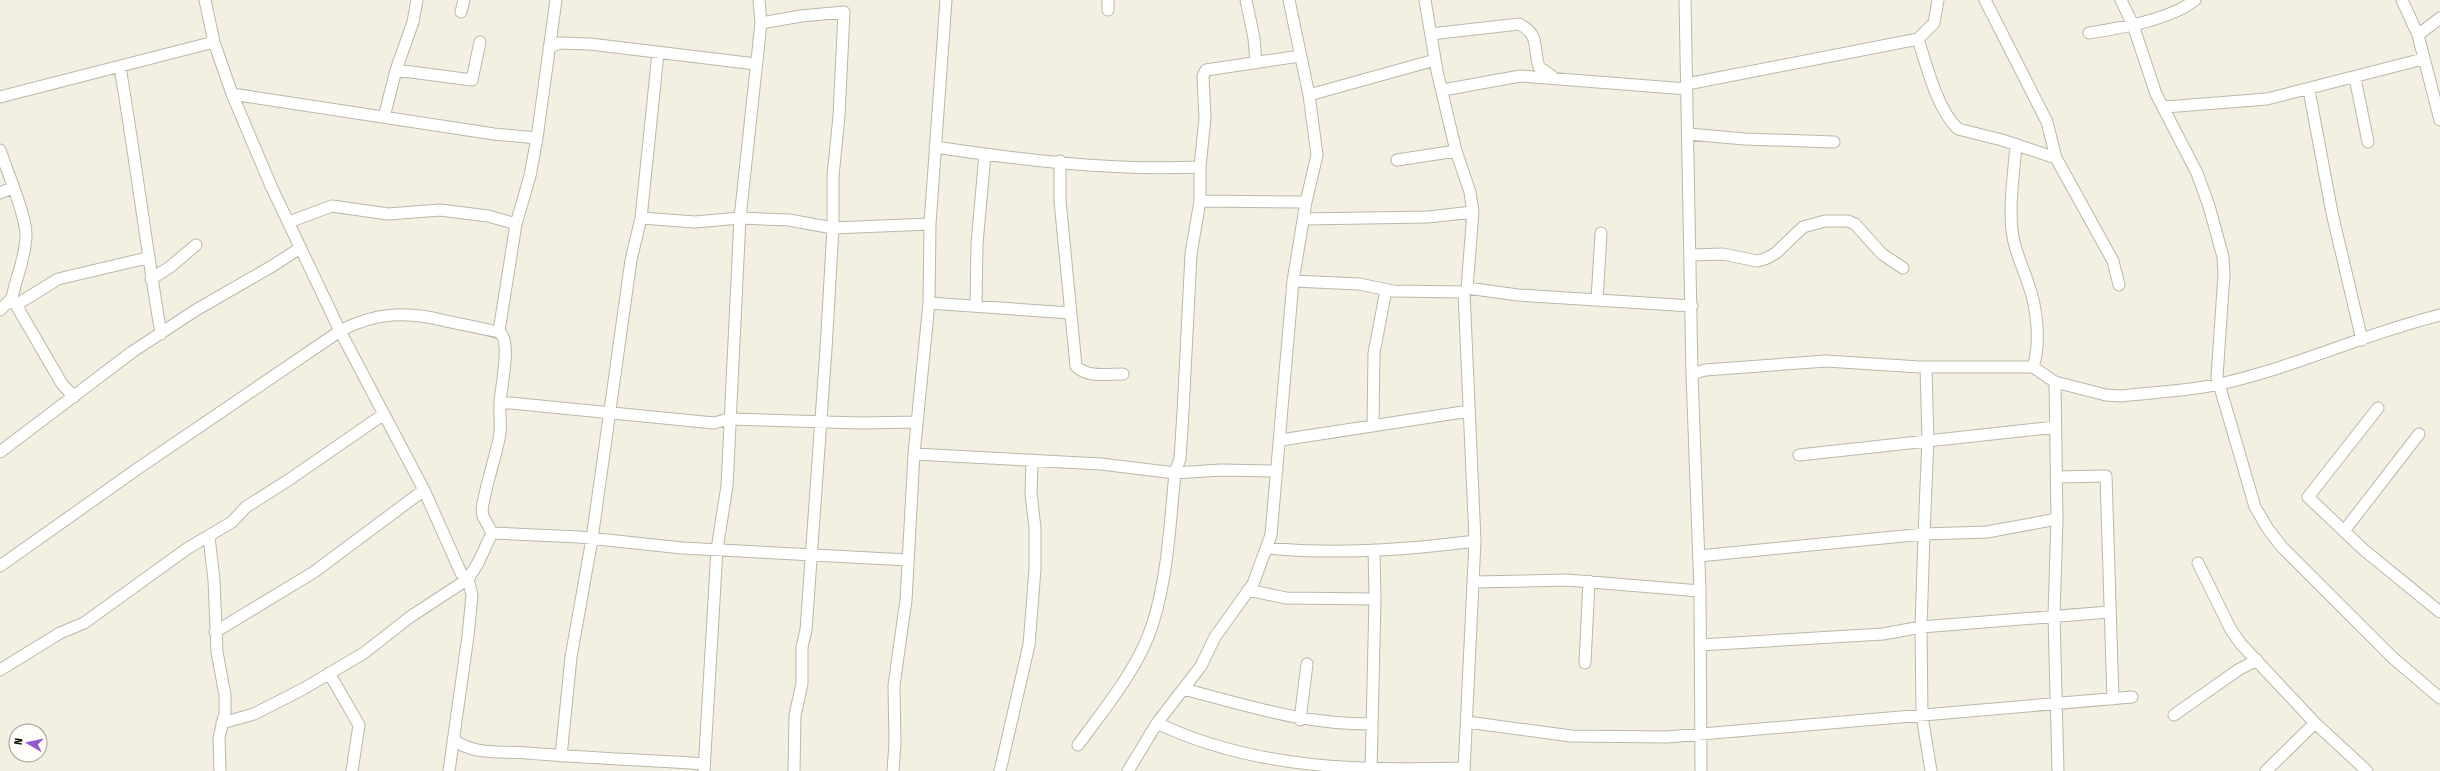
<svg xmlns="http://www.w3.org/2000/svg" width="2440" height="771" viewBox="0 0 2440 771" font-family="'Fira Sans Condensed',sans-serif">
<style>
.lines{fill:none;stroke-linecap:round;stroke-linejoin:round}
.minor-casing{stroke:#bbb7a8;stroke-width:13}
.minor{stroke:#fff;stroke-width:11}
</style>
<rect width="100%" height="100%" fill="#f4f0e1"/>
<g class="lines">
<g class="minor-casing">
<path id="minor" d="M205,0L214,42L232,94L271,186L340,331L424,490L461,573L468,579L410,617L364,653L303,689L254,714L222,723
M1246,0L1254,38L1256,63
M1425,0L1437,71L1456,151L1470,192L1473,212L1467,288L1464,292L1475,541L1464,771
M1685,0L1692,374L1700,591L1701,771
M1985,0L2047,122L2056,158L2113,261L2119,285
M2121,0L2133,25L2156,94L2197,173L2209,206L2223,257L2224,274L2217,377L2255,507L2268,529L2282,547L2393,658L2440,698
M2402,0L2418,35L2440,120
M1108,10V0
M461,12L464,0
M761,23L801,16L844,12L839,116L833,176V228L826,349L806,630L802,647V684L795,715L794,771
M2089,33C2120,28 2170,20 2195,0
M1431,34L1519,24C1540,34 1533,48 1539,67L1552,76
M2418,35L2440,18
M1918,39C1927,67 1937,109 1958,129L2002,140L2056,158
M549,47L560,43L590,44L756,64
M120,67C135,156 146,245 161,334
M396,70L472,80L480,42
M2355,78L2368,142
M1687,84L1918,39L1934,23L1938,0
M1443,90L1520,76L1687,89
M2309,90L2332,213L2362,340
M232,94L494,134L537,138
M1309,95L1435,60
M0,97L214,42
M2165,107L2267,99L2423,59
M384,117L396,70L413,22L417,0
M1688,134L1745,139L1834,142
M2016,145C2014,172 2008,210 2013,237C2016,254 2023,267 2028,283C2037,307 2041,343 2033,367
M935,147C1022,160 1112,171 1200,167
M0,150C7,171 26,215 26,235C26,256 16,278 12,298L62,384L74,397
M1397,160L1456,151
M1060,161V201L1076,366C1087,378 1108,374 1123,374
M0,193L12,188
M1200,201L1306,202
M641,218L695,222L740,218L789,220L833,228L930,224
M1304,219L1428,217L1473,212
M289,222L332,206L388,214L440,210L488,216L516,224
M1690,255L1723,254L1757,261L1765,259L1776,253L1803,227L1825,221H1848L1855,224L1882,254L1903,268
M151,279L170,267L196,245
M1293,281L1359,284L1393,291L1464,292
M1467,288L1518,295L1692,306
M1597,300L1601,233
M929,303L1070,313
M16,305L58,279L147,258
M976,305L977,244L985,154
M0,310L12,298
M499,331L516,224L530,176L537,138L556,0
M1692,374L1705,370L1826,361L1920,367H2033L2055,382L2106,395L2121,396C2154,392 2189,391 2220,384C2296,367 2366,333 2440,315
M2055,382L2057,519L2054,615L2058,771
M500,402L714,423L729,419L860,423L917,422
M2378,408L2308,497L2364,550L2440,612
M1373,426L1374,353L1386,290
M1281,440L1469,411
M0,452L132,352L196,310L274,265L300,248
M914,454L1101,464L1175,473L1221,470L1277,471
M1799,455L2056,427
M1175,472L1180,459L1183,412L1191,254L1200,201V167L1205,118L1203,76L1206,70L1300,56
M2056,477L2106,476L2113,699
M2344,531L2419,434
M492,533L579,537L682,548L908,560
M209,537L214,580L217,652L225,695V713L219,738L220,771
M1268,548C1337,555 1406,550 1475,541
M1699,556L1924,534L1928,440L1926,367
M2198,563L2231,630L2241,644L2315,723L2367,771
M0,566L140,467L340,331C375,312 408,311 446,321C454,323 499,331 501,334C511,344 501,387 500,402C499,414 502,427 499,439C494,462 486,485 482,509L483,516L492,533
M1475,582L1567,580L1700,591
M1248,590L1286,598L1375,599
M215,632L314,572L424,490
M1700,645L1883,634L1921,627L1924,534L1987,532L2057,519
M1585,663L1589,581
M0,670L60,633L84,623L188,548L232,522L246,507L290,479L384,414
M329,673L359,725L352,771
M1183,689C1250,706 1301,724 1371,724
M2174,715L2238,670L2257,660
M1300,720L1307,664
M1467,722L1571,736L1667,737L2132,697
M1157,723C1253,769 1360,771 1464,768
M453,739C473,756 503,751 527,753C586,758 645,760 704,764
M1078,745C1105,708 1139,668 1153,623C1168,574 1170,523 1175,473
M561,756L571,657L592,539L631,260L641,218L658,53
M449,771L468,636L472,595L468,579L478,563L492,533
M704,771L717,549L727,486L740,218L761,23L759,0
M893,771L895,743L894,685L906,600L914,454L929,303L930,224L946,0
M1000,771L1029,645L1031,620L1035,569V528L1031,493L1032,460
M1128,771L1157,723L1201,666L1215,637L1253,584L1271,535L1293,281L1306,202L1317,155L1309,95L1289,0
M1371,771L1375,599L1374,550
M1931,771L1922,716L1921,627L2109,612
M2266,771L2315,723"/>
</g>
<use href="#minor" class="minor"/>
</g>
<g transform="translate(28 743) rotate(279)"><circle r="19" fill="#fffdf7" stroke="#a19f99"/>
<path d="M0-3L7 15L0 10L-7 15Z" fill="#9557cd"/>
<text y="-6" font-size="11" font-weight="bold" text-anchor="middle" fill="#13120d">N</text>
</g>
</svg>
